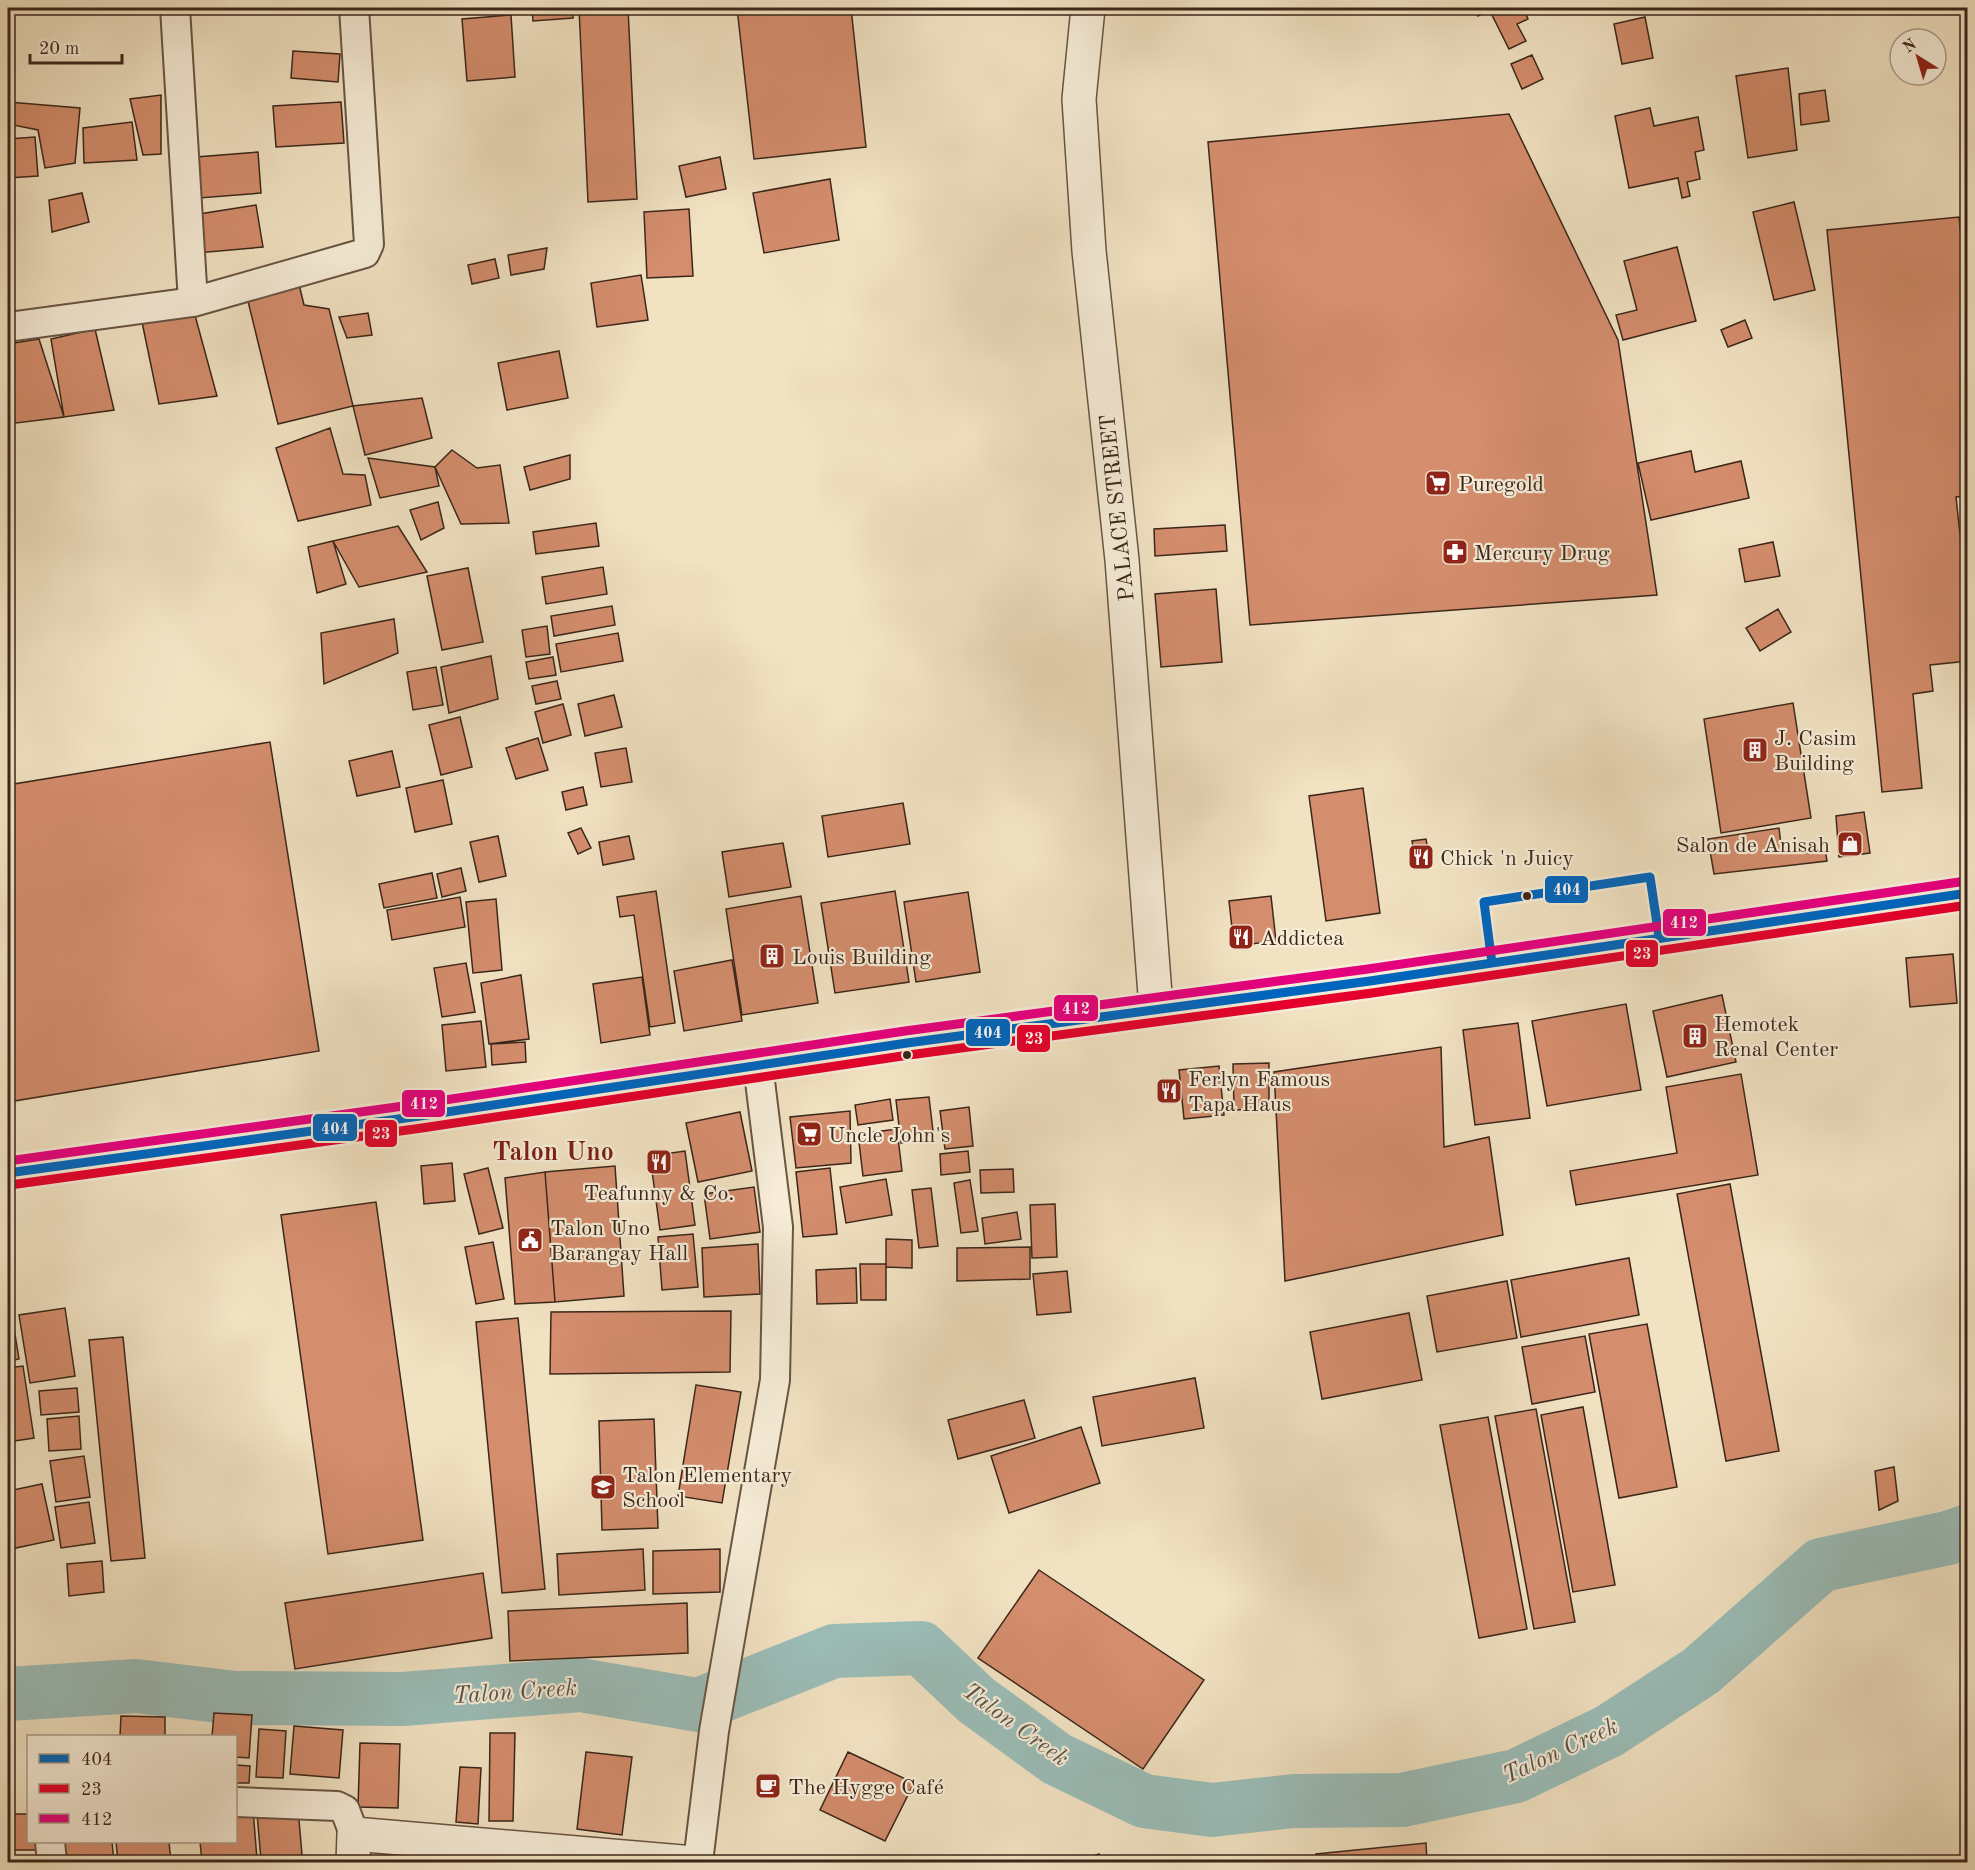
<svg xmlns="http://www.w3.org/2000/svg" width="1975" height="1870" viewBox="0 0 1975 1870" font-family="'Old Standard TT',serif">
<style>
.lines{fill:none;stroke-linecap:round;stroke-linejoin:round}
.river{stroke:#9bbdb8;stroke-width:54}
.building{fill:#d48d6d;stroke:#3b261a;stroke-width:1.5}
.minor-casing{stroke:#685544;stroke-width:32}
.tertiary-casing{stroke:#685544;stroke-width:36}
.trunk-casing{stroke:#3b261a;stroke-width:36}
.minor{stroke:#f6ecd7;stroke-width:28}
.tertiary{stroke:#f6ecd7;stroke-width:33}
.trunk{stroke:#e8c181;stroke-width:33}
.bus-1-casing{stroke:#f6ecd7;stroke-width:14}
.bus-2-casing{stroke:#f6ecd7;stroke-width:14}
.bus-3-casing{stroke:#f6ecd7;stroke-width:14}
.bus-1{stroke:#0065bd;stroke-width:9}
.bus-2{stroke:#e4002b;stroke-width:9}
.bus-3{stroke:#e5007d;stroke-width:9}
.bus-dot{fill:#3b261a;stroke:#f6ecd7;stroke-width:2}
.labels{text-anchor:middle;stroke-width:4.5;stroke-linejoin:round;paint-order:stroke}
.poi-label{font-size:22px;fill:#3b261a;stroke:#f6ecd7;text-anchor:start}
.street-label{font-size:22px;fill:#3b261a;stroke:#f6ecd7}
.water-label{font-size:24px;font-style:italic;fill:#585349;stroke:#f6ecd7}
.quarter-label{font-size:26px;font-weight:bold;fill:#7a1f14;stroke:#f6ecd7}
.line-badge{stroke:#f6ecd7;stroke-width:2}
.badge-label{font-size:16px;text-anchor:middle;font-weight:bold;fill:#fff}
</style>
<rect width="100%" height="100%" fill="#f1e2c2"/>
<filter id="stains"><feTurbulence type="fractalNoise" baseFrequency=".00333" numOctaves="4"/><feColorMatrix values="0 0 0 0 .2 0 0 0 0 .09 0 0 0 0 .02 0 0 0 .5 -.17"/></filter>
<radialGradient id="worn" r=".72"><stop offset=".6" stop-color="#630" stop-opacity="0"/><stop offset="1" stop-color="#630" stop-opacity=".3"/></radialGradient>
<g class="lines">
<path class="river" d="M8,1694L136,1686L235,1698L403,1699L580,1685L698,1705L834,1651L921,1648L976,1700L1057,1759L1144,1801L1212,1810L1294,1801L1402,1800L1516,1776L1609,1731L1701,1671L1821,1565L1948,1538L1968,1531"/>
</g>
<path class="building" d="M458,8H506L458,12Z
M532,8H573V18L533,21Z
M579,8H628L637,199L588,202Z
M737,8H851L866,147L754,159Z
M1473,8H1494L1478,16Z
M1501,8H1523L1528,19L1517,24L1526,41L1509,49L1491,13Z
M511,15L515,77L467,81L462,19Z
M1645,17L1653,58L1622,64L1614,24Z
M293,51L340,54L338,82L291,78Z
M1532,55L1543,79L1522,89L1511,64Z
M1788,68L1797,150L1748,158L1736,76Z
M1825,90L1829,121L1801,125L1799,94Z
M161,95V154L143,155L130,99Z
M8,102L80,108L75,163L45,168L38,130L8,124Z
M341,102L344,143L276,147L273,106Z
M1650,108L1654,126L1698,117L1704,150L1695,152L1700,179L1687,182L1690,196L1682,198L1678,178L1629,188L1615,116Z
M1509,114L1618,340L1657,595L1250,625L1208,142Z
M132,122L137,160L84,163L83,128Z
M35,137L38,176L8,178V139Z
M258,152L261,193L199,198L196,157Z
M720,157L726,189L686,197L679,166Z
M830,179L839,240L764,253L753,193Z
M82,193L89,222L52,232L49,200Z
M1794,202L1815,290L1774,300L1753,212Z
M256,205L263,247L197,253L193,215Z
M689,209L693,276L647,278L644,212Z
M1959,217L1968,303V496L1956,497L1968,609V661L1930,665L1933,691L1913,694L1922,788L1882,792L1827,230Z
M1677,247L1696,321L1623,340L1616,315L1637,310L1624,261Z
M547,248L544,269L511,275L508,255Z
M495,259L499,278L472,284L468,265Z
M641,275L648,320L597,327L591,283Z
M298,280L304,305L329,309L353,406L278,424L246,293Z
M193,308L217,396L159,404L142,322Z
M368,313L372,335L347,338L339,317Z
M1745,320L1752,338L1728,347L1721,330Z
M95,329L114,410L64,417L51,339Z
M39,339L64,417L8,424V344Z
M559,351L568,398L507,410L498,363Z
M422,398L432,438L365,455L353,406Z
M330,428L343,474L365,475L371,505L298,521L276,448Z
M452,450L477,468L500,465L509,523L461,524L435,467Z
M1691,451L1695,472L1741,461L1749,498L1651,520L1638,463Z
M570,455V479L530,490L524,467Z
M368,458L435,467L439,486L380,498Z
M438,502L444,528L421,540L410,510Z
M596,523L599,546L536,554L533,532Z
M1225,525L1227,551L1155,556L1154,529Z
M398,526L427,572L359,587L333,541Z
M333,541L346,584L317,593L308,547Z
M1773,542L1780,576L1745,582L1739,549Z
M603,567L607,594L546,604L542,577Z
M468,568L483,642L442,650L427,576Z
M1216,589L1222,662L1161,667L1155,594Z
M612,606L615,625L554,636L551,616Z
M1778,609L1791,632L1760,651L1746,628Z
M394,619L398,653L324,684L321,633Z
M547,626L550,654L526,657L522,630Z
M618,633L623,661L561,672L556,644Z
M491,656L498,699L449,713L441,667Z
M553,657L556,675L529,679L526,662Z
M436,667L443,705L413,710L407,672Z
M557,681L561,699L536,704L532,686Z
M614,695L622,727L585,736L578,704Z
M1793,703L1811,818L1721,833L1704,719Z
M563,704L571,735L543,743L535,712Z
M460,717L472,767L441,775L429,725Z
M538,738L548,770L516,779L506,748Z
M270,742L319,1051L8,1102V785Z
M626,748L632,782L601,787L595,753Z
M392,751L400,787L357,796L349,761Z
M443,780L452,824L415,832L406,788Z
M583,787L587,805L566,810L562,792Z
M1363,788L1380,913L1326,921L1309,796Z
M903,803L910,844L828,857L822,816Z
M1864,812L1870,853L1839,857L1836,816Z
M581,828L591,848L578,854L568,833Z
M1779,828L1782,853L1825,849L1827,861L1714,874L1708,839Z
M498,836L506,876L479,882L470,842Z
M629,836L634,859L603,865L599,842Z
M1426,839L1430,863L1416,865L1412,841Z
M783,843L791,887L729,897L722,852Z
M461,868L466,891L442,897L437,874Z
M432,873L437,898L384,908L379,884Z
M656,891L675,1023L650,1027L634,915L620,917L617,897Z
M895,891L909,982L835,993L821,903Z
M968,892L980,972L916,982L904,902Z
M801,896L818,1003L742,1015L726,909Z
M1271,896L1276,941L1234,946L1229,901Z
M460,897L465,927L392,940L387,910Z
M496,899L502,970L473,973L466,902Z
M1953,954L1957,1003L1910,1007L1906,958Z
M732,960L742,1021L684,1031L674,971Z
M466,963L475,1012L442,1017L434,968Z
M521,975L529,1039L489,1044L481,983Z
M642,977L650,1035L601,1043L593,984Z
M1722,995L1736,1062L1667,1077L1653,1011Z
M1626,1004L1641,1090L1547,1106L1532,1021Z
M481,1021L486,1067L446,1071L442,1025Z
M1518,1023L1530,1118L1475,1125L1463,1030Z
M525,1042L526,1062L492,1065L491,1044Z
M1441,1047L1444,1147L1489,1137L1503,1235L1285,1281L1274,1072Z
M1269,1063V1109L1234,1110L1233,1064Z
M1219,1066L1224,1115L1184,1119L1179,1070Z
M1741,1074L1758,1175L1576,1205L1570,1171L1677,1153L1666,1087Z
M929,1097L934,1140L901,1143L896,1100Z
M890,1099L893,1120L858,1125L855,1105Z
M969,1107L973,1146L945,1149L940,1111Z
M850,1111L851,1163L796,1168L790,1117Z
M740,1112L752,1171L698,1182L686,1123Z
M897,1129L902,1171L863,1176L858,1134Z
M685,1151L695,1225L660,1230L650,1156Z
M968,1151L970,1172L941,1175L940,1154Z
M452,1163L455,1201L424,1204L421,1166Z
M615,1166L624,1296L555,1302L545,1172Z
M488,1168L503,1228L479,1234L464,1174Z
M830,1168L837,1234L803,1237L796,1172Z
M1013,1169L1014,1192L981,1193L980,1170Z
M545,1172L555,1302L515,1304L505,1178Z
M886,1179L892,1215L846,1223L840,1187Z
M970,1180L978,1231L961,1233L954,1183Z
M1730,1184L1779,1451L1726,1461L1677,1194Z
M754,1187L760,1232L710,1239L704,1194Z
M931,1188L938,1246L919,1248L912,1190Z
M376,1202L423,1540L328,1554L281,1215Z
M1055,1204L1057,1257L1032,1258L1030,1205Z
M1017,1212L1021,1239L985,1244L982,1218Z
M693,1234L698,1287L662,1290L658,1237Z
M886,1239L912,1240V1268L886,1267Z
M493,1242L504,1299L476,1304L465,1247Z
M758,1244L760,1294L704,1297L702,1248Z
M1030,1247V1279L957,1281V1248Z
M1629,1258L1639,1315L1521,1337L1511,1280Z
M860,1264H886V1300H861Z
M856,1268L857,1303L817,1304L816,1270Z
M1067,1271L1071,1312L1037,1315L1033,1274Z
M1507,1281L1517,1338L1437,1352L1427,1296Z
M65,1308L75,1376L30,1383L19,1315Z
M8,1310H11L19,1359L8,1361Z
M731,1311L730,1372L550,1374L551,1312Z
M1409,1313L1422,1380L1322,1399L1310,1332Z
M518,1318L545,1589L502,1593L476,1322Z
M1647,1324L1677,1487L1619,1498L1589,1334Z
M1585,1336L1595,1392L1532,1404L1522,1347Z
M123,1337L145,1558L111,1561L89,1340Z
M23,1366L34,1438L8,1442V1368Z
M1195,1378L1204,1428L1102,1446L1093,1397Z
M696,1385L741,1392L722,1503L678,1496Z
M77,1388L79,1412L41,1415L39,1391Z
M1024,1400L1035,1438L958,1459L948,1420Z
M1583,1407L1615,1585L1573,1592L1541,1415Z
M1536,1409L1575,1622L1534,1629L1495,1416Z
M79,1416L81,1449L49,1451L47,1419Z
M1488,1417L1527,1629L1479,1638L1440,1425Z
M654,1419L658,1528L602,1530L599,1421Z
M1081,1427L1100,1483L1009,1513L991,1456Z
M1968,1430V1454L1966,1455L1963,1432Z
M84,1456L90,1497L56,1502L50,1461Z
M1894,1467L1898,1501L1879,1510L1875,1471Z
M42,1484L54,1540L11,1549L8,1534V1491Z
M89,1502L95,1543L61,1548L55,1507Z
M643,1549L645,1590L559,1595L557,1554Z
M720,1549V1592L653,1594V1551Z
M102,1561L104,1592L69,1596L67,1564Z
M1039,1570L1204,1680L1143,1769L978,1658Z
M483,1573L492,1638L295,1669L285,1603Z
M687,1603L688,1653L510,1661L508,1611Z
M214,1713L252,1715L249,1758L236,1757V1736H212Z
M121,1716L165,1717V1736H120Z
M294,1726L343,1730L339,1778L290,1774Z
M259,1729L286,1731L283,1778L256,1777Z
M490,1733H515L513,1821H489Z
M360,1743L400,1744L398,1808L358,1807Z
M586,1752L632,1757L622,1835L577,1829Z
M848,1752L914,1783L885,1841L820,1810Z
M236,1765L250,1766L249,1783H236Z
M460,1767L481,1768L478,1824L456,1822Z
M298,1809L302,1855L261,1860L257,1813Z
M253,1810L257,1859L202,1862L200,1842H236V1812Z
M8,1814H28V1842H41V1850H8Z
M64,1842H112L114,1862H66Z
M116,1842H169L171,1862H118Z
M1426,1843L1427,1862H1317L1316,1854Z
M384,1849L449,1850L448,1862H383Z
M1099,1854L1102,1862H1075Z
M293,1859L294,1862H262Z"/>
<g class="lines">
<g class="minor-casing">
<path id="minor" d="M175,8L193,302
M8,327L193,302L365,253L369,244L354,8
M236,1802L337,1806L345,1810L354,1834
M50,1842L52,1862
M698,1862L714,1731L775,1380L778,1227L758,1065"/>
</g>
<g class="tertiary-casing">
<path id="tertiary" d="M1088,8L1079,99L1089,251L1122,560L1156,1008
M353,1862L354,1834L682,1862"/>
</g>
<g class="trunk-casing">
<path id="trunk" d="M8,1173L420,1116L907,1043L1370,981L1968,893"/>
</g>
<use href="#minor" class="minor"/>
<use href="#tertiary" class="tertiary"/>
<use href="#trunk" class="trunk"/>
<g class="bus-1-casing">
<path id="bus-1" d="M1492,963L1484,902L1650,877L1659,937
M8,1173L420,1116L907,1043L1370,981L1968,893"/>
</g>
<g class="bus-2-casing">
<path id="bus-2" d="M10,1185L422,1128L909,1055L1372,993L1968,905"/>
</g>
<g class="bus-3-casing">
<path id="bus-3" d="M8,1161L418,1104L905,1031L1368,969L1966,881"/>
</g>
<use href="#bus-1" class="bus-1"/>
<use href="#bus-2" class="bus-2"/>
<use href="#bus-3" class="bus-3"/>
</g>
<defs>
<g id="supermarket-square" transform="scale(1.35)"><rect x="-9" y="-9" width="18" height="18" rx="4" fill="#8f2418" stroke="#f6ecd7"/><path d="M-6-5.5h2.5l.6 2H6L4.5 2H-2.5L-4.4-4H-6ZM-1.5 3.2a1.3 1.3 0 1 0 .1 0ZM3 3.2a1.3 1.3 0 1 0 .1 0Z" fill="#fff"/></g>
<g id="pharmacy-square" transform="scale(1.35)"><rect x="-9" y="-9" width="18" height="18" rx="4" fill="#8f2418" stroke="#f6ecd7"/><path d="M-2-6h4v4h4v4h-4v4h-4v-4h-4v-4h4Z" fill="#fff"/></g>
<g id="building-square" transform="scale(1.35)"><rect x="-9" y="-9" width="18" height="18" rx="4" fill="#8f2418" stroke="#f6ecd7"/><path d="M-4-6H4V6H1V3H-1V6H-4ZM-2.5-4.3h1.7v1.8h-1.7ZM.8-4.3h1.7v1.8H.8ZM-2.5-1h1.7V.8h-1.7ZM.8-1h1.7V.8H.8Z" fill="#fff"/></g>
<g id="shop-square" transform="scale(1.35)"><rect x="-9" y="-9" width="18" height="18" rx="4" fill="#8f2418" stroke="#f6ecd7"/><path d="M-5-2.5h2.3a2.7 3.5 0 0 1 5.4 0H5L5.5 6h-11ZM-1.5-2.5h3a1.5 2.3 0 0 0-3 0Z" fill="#fff"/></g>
<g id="restaurant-square" transform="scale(1.35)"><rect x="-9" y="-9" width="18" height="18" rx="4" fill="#8f2418" stroke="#f6ecd7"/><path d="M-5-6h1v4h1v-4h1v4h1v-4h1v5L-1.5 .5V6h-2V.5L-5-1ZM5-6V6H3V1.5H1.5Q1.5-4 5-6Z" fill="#fff"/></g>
<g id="civic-square" transform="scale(1.35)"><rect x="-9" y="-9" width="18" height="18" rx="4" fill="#8f2418" stroke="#f6ecd7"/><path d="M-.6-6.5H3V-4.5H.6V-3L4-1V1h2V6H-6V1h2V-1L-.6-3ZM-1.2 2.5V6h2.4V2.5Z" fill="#fff"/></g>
<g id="school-square" transform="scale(1.35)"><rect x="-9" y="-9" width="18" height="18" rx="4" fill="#8f2418" stroke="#f6ecd7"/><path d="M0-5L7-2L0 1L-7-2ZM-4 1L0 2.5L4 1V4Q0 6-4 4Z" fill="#fff"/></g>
<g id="cafe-square" transform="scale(1.35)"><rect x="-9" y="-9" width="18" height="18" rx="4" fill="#8f2418" stroke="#f6ecd7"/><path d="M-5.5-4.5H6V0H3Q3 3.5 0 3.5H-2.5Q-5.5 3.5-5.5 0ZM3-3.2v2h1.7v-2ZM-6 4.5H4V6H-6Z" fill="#fff"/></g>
</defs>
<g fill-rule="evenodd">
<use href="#supermarket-square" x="1438" y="483"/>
<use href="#pharmacy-square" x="1455" y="552"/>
<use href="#building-square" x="1755" y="750"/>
<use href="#shop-square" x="1850" y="844"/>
<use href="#restaurant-square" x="1421" y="857"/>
<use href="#restaurant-square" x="1241" y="937"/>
<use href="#building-square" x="772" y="956"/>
<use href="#building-square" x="1695" y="1036"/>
<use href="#restaurant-square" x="1169" y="1091"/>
<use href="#supermarket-square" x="809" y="1134"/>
<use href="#restaurant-square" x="659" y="1162"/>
<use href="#civic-square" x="530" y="1240"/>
<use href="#school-square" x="603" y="1487"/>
<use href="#cafe-square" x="768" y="1786"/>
</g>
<g class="bus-dot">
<circle cx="1527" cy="896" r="5"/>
<circle cx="907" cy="1055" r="5"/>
</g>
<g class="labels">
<g class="poi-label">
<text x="1458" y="491">Puregold</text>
<text x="1474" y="560">Mercury Drug</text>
<text x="1774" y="745">J. Casim<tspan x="1774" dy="25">Building</tspan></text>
<text x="1830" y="852" text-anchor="end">Salon de Anisah</text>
<text x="1440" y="865">Chick 'n Juicy</text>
<text x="1260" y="945">Addictea</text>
<text x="792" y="964">Louis Building</text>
<text x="1714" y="1031">Hemotek<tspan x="1714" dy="25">Renal Center</tspan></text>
<text x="1188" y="1086">Ferlyn Famous<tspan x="1188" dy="25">Tapa Haus</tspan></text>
<text x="828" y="1142">Uncle John's</text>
<text x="659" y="1200" text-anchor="middle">Teafunny &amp; Co.</text>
<text x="550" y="1235">Talon Uno<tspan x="550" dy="25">Barangay Hall</tspan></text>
<text x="622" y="1482">Talon Elementary<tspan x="622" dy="25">School</tspan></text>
<text x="788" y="1794">The Hygge Café</text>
</g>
<g class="street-label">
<text transform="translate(1116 508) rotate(-96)" y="8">PALACE STREET</text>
</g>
<g class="water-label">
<text transform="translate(515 1691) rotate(-4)" y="8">Talon Creek</text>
<text transform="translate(1016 1724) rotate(36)" y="8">Talon Creek</text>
<text transform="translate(1560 1750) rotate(-25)" y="8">Talon Creek</text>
</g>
<g class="quarter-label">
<text x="553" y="1160">Talon Uno</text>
</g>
</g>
<g class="line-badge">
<rect x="1544" y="875" width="45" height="29" rx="6" fill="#0065bd"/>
<rect x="1662" y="908" width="45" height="29" rx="6" fill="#e5007d"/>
<rect x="1625" y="939" width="34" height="29" rx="6" fill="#e4002b"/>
<rect x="1053" y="994" width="46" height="28" rx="6" fill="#e5007d"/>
<rect x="965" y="1018" width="46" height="29" rx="6" fill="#0065bd"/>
<rect x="1016" y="1024" width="35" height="29" rx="6" fill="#e4002b"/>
<rect x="401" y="1089" width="45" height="29" rx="6" fill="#e5007d"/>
<rect x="312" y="1113" width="46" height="29" rx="6" fill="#0065bd"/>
<rect x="364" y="1119" width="34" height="29" rx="6" fill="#e4002b"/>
</g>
<g class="badge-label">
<text x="1567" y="895">404</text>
<text x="1684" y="928">412</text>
<text x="1642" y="959">23</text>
<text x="1076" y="1014">412</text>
<text x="988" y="1038">404</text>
<text x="1034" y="1044">23</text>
<text x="424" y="1109">412</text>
<text x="335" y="1134">404</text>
<text x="381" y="1139">23</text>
</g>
<rect width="1975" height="1870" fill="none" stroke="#f1e2c2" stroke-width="30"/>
<rect x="9" y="9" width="1957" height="1852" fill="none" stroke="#3b261a" stroke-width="3"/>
<rect x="15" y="15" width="1945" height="1840" fill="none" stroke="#3b261a" stroke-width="1.5"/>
<rect x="27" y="1735" width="210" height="108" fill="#f6ecd7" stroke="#ab9d8b" stroke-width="1.5"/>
<rect x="39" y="1754" width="30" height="9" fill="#0065bd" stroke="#ab9d8b" stroke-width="1.5"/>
<text x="81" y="1765" font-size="18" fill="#3b261a">404</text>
<rect x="39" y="1784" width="30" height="9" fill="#e4002b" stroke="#ab9d8b" stroke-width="1.5"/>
<text x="81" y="1795" font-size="18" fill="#3b261a">23</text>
<rect x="39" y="1814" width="30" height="9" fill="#e5007d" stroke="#ab9d8b" stroke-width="1.5"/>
<text x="81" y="1825" font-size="18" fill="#3b261a">412</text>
<g transform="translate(1918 57) rotate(323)"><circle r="28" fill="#f6ecd7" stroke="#ab9d8b" stroke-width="1.5"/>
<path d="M0-4.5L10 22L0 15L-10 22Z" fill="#8f2418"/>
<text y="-9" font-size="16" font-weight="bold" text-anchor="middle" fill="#3b261a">N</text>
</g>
<path d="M30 54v9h92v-9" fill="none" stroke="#3b261a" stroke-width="3"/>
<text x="39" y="54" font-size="18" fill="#3b261a" stroke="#f6ecd7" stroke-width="4.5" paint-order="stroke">20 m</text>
<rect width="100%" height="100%" filter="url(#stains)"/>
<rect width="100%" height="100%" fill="url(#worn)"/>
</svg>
